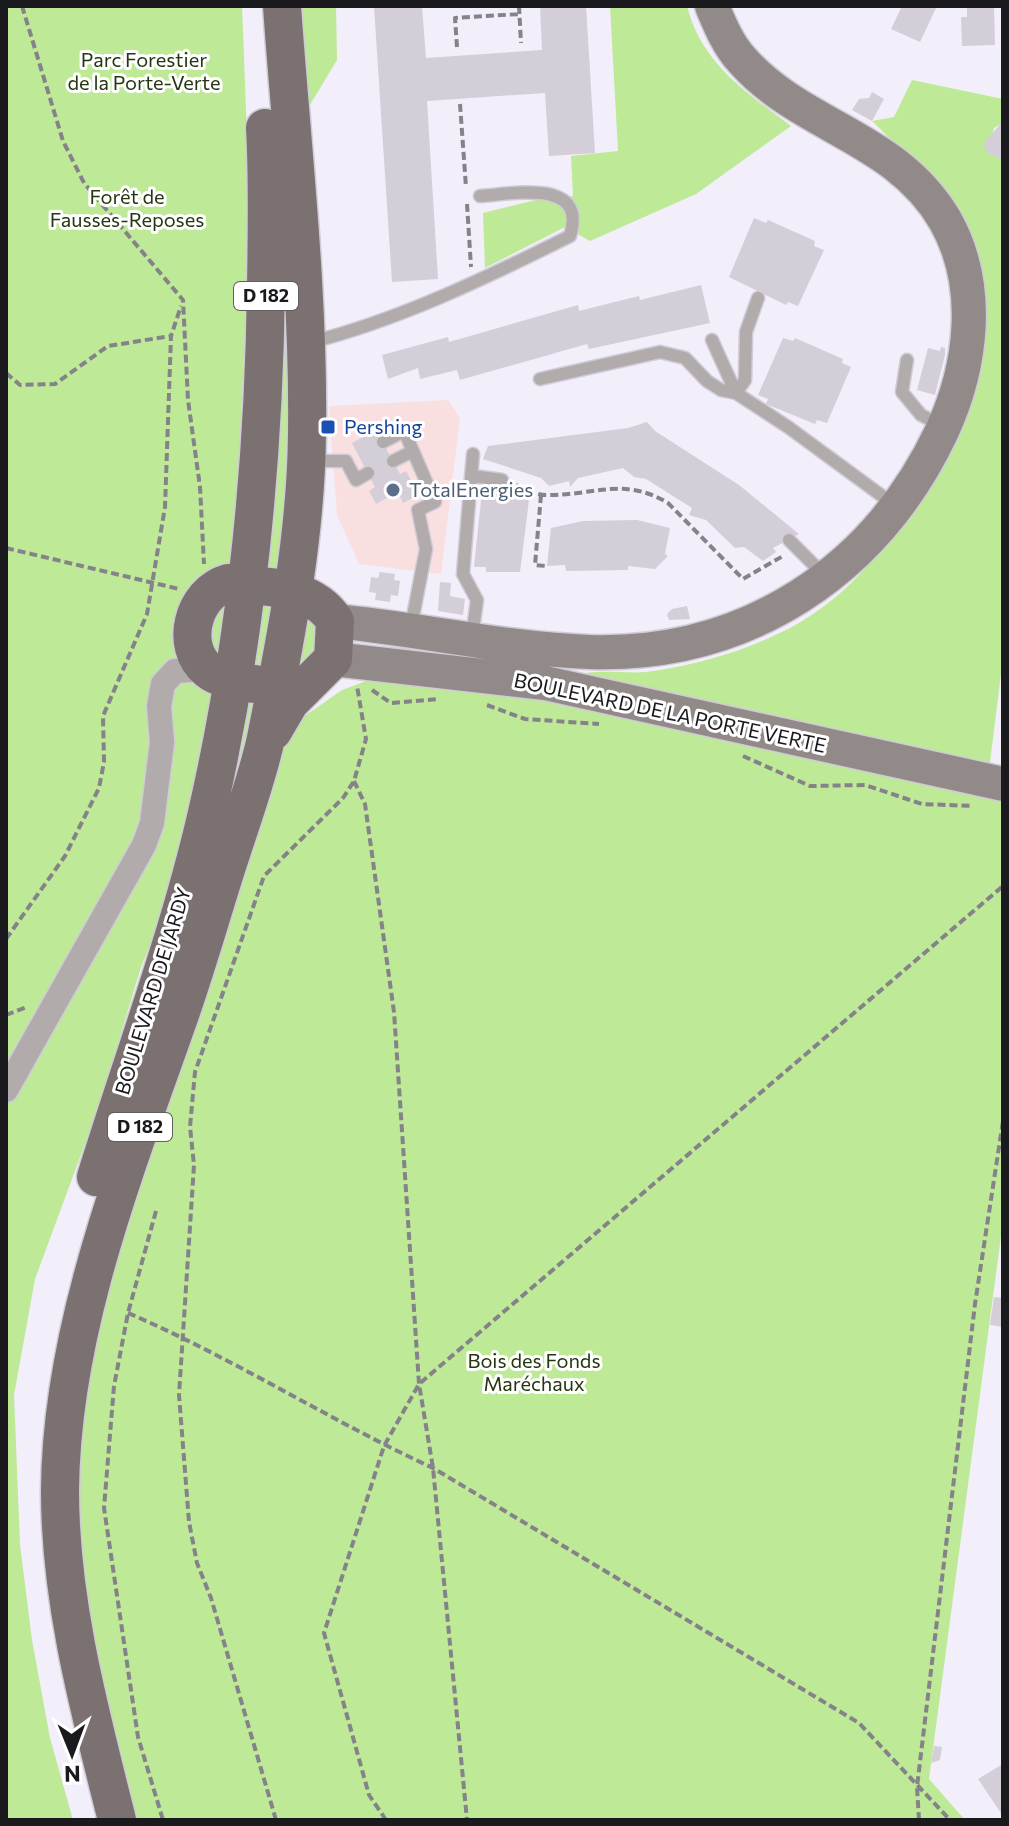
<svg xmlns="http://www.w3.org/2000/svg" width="1009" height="1826" viewBox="0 0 1009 1826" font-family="Commissioner,sans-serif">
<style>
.commercial{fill:#fadfe0}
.green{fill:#bee996}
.building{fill:#d4ced9}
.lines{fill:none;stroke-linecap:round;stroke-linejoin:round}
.lane-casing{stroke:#cfccd7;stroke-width:15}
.street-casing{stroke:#cfccd7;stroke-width:27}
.secondary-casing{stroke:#cfccd7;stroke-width:37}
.primary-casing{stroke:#cfccd7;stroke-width:41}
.path{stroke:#85828a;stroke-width:4;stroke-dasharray:8 4;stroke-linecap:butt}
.lane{stroke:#b1abab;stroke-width:12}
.street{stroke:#b1abab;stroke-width:24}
.secondary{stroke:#928989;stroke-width:34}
.primary{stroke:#7c7171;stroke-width:38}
.transit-dot{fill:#1a4fb4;stroke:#fff;stroke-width:3}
.service-dot{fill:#5c6f8a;stroke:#fff;stroke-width:3}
.labels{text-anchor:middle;stroke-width:6;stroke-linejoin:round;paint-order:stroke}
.shield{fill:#fff;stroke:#5f5e61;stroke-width:2}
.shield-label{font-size:18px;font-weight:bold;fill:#1a191d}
.park-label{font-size:20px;fill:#253611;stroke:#fff}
.transit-label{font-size:20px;fill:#164399;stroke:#fff;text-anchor:start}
.service-label{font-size:20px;fill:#4e5e75;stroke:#fff;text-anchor:start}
.street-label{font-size:20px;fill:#1a191d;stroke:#fff}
</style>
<rect width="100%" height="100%" fill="#f2eefa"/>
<path class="commercial" d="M448,400L460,418L441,574L359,564L337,515L329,406Z"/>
<path class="green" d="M6,6H242L250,215L235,562L187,856L141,967L99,1106L35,1279L14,1395L20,1545L32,1640L50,1738L73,1820H6Z
M300,6H336L337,60L308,108Z
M610,6H687C701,63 747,93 791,126L696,194L590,241L565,227L485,268L483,213L540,199L573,196L571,156L618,151Z
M912,80L1003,99V123L994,128L992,137L984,143L991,155H998L999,160H1003V658L989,770L574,676C596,668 623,674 646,672C697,665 745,651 790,628C969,532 1009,244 872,121L894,117Z
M279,237L298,363L287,574L261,570Z
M260,606L277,609L266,668L249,665Z
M306,608L318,619V659L295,674Z
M369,680L502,692L1003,796V1221L929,1779L965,1820H131L74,1559L83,1355L289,727L342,690Z
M244,698L262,700L217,849Z"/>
<path class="building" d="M374,6H422L426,58L542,50L540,6H586L595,153L549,156L545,93L427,101L438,279L392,282Z
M902,6H937L920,42L891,29Z
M967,6H994L995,45L962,46L961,17H967Z
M872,92L884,99L872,121L852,110L859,99L869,98Z
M1003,121V160H999L998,155H991L985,150L984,143Z
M754,218L766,223L768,220L815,241L814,246L824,250L798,306L788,302L786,305L729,277Z
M701,285L710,323L589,349L587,344L460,380L457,370L420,379L418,368L388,379L382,355L448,337L449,342L578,305L579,311L639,296L640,300Z
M783,338L793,341L795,338L843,359L842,363L851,367L827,423L817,420L815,424L766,404L768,399L758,395Z
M941,347L945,348V355L935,395L917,390L928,348L940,351Z
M647,422L655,431L739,485L799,534L773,548L776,552L763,561L744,547L735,548L706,520L689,515L692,508L646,479L634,477L623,468L578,478L570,487L569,481L549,486L541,478L483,459L488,446L628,428Z
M376,430L400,474L406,471L419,495L403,503L398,492L376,504L369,491L375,487L352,443Z
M501,490L529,500L520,572H486V567H474L482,491L500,494Z
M637,520L670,528L665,554L668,556L655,569L628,566V570L566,571L565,565L547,566L551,528L583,521Z
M380,572L395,574L394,580L400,581L398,596L391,595L390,602L375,600L376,593L369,592L371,577L378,578Z
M440,582L451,583L450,596L465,599L463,615L438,611Z
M687,606L690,619L669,620L667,614L672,609Z
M994,1297L1003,1298V1327L990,1325Z
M934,1746L942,1747L940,1760L931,1763Z
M1003,1764V1816L978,1779Z"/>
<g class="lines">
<g class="lane-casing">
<path id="lane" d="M712,340L736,393L745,380L746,332L758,298
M308,343C399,320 486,278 570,236C588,178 513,194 480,196
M907,360L902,392L921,415L941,425
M540,379L660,352L685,358L707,381L721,390L736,393L788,427L893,504
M383,442L404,431L413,451
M308,461H346L356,480L368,473
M393,461L413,451L435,502L418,510L426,549L411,627
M473,476L502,480
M789,540L825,576
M472,637L477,600L463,574L473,454"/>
</g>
<g class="street-casing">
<path id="street" d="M6,1090L144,845L152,823L162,742L159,706L163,684L175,671L206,669"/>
</g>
<g class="secondary-casing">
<path id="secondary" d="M335,621C420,629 504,649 589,652C747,657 876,571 942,431C972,366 982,285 945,220C896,136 802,128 742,60C728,45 720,25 712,6
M333,659L545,683L1003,784"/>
</g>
<g class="primary-casing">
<path id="primary" d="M255,684C240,682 220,680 208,670C179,646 193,593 228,583C266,586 313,586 335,621L333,659L290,702L273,731
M96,1177C135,1051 183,925 211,795C248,627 264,457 266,285C267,233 268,180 265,128
M117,1820C90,1712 60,1603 60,1491C61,1331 125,1171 177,1023C196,970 211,916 228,863C241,822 257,780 266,738C286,638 306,536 307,434C309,291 292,148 282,6"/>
</g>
<path class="path" d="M22,6L63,141L84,183L183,300L188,400L200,487L204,564
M519,6L521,43
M457,47L455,18L520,14
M460,104L466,187
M467,204L471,267
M6,373L20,385L55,384L108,346L171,336
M516,485C525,489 536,495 546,495C593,496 623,476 668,503L743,579L783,556
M541,495L535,565L546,566
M6,548L179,589
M372,690L391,703L439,699
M487,705L525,719L599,724
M743,756L810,786L865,785L922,804L973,806
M354,781L365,804L394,1012L419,1384L433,1468L467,1820
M6,939L65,856L99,788L104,762L103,716L147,614L165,507L171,336L181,306
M6,1015L27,1007
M156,1211L128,1313L114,1386L104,1508L138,1737L163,1820
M128,1313C233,1358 329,1420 433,1468L859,1723L950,1820
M276,1820L211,1598L197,1563L189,1522L179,1395L194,1165L190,1127L195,1072L264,876L343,798L354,781L366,739L357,686
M386,1820L369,1795L324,1633L384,1446L419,1384L1003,886
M919,1820L917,1787L975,1304L1003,1121"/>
<use href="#lane" class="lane"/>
<use href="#street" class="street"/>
<use href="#secondary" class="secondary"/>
<use href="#primary" class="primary"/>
</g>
<rect class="transit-dot" x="320" y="419" width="16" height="16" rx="4"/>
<circle class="service-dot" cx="393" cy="490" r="8"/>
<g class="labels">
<g class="shield">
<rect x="234" y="282" width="64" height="28" rx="6"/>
<rect x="108" y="1113" width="64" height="28" rx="6"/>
</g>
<g class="shield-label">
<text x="266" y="302">D 182</text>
<text x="140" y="1133">D 182</text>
</g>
<g class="park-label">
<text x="144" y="67">Parc Forestier<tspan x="144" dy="23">de la Porte-Verte</tspan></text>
<text x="127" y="204">Forêt de<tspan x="127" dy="23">Fausses-Reposes</tspan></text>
<text x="534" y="1368">Bois des Fonds<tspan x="534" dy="23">Maréchaux</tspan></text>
</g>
<g class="transit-label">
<text x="344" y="434">Pershing</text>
</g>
<g class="service-label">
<text x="409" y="497">TotalEnergies</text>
</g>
<g class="street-label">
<text transform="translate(670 713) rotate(12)" y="7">BOULEVARD DE LA PORTE VERTE</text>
<text transform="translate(153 991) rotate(-73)" y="7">BOULEVARD DE JARDY</text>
</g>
</g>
<rect width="1009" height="1826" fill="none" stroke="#1a191d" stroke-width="16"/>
<g transform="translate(72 1754) rotate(179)" stroke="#ffffff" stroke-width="6" paint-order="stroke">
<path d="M0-6L14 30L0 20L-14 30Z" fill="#1a191d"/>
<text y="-12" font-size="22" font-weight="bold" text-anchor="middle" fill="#1a191d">N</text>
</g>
</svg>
